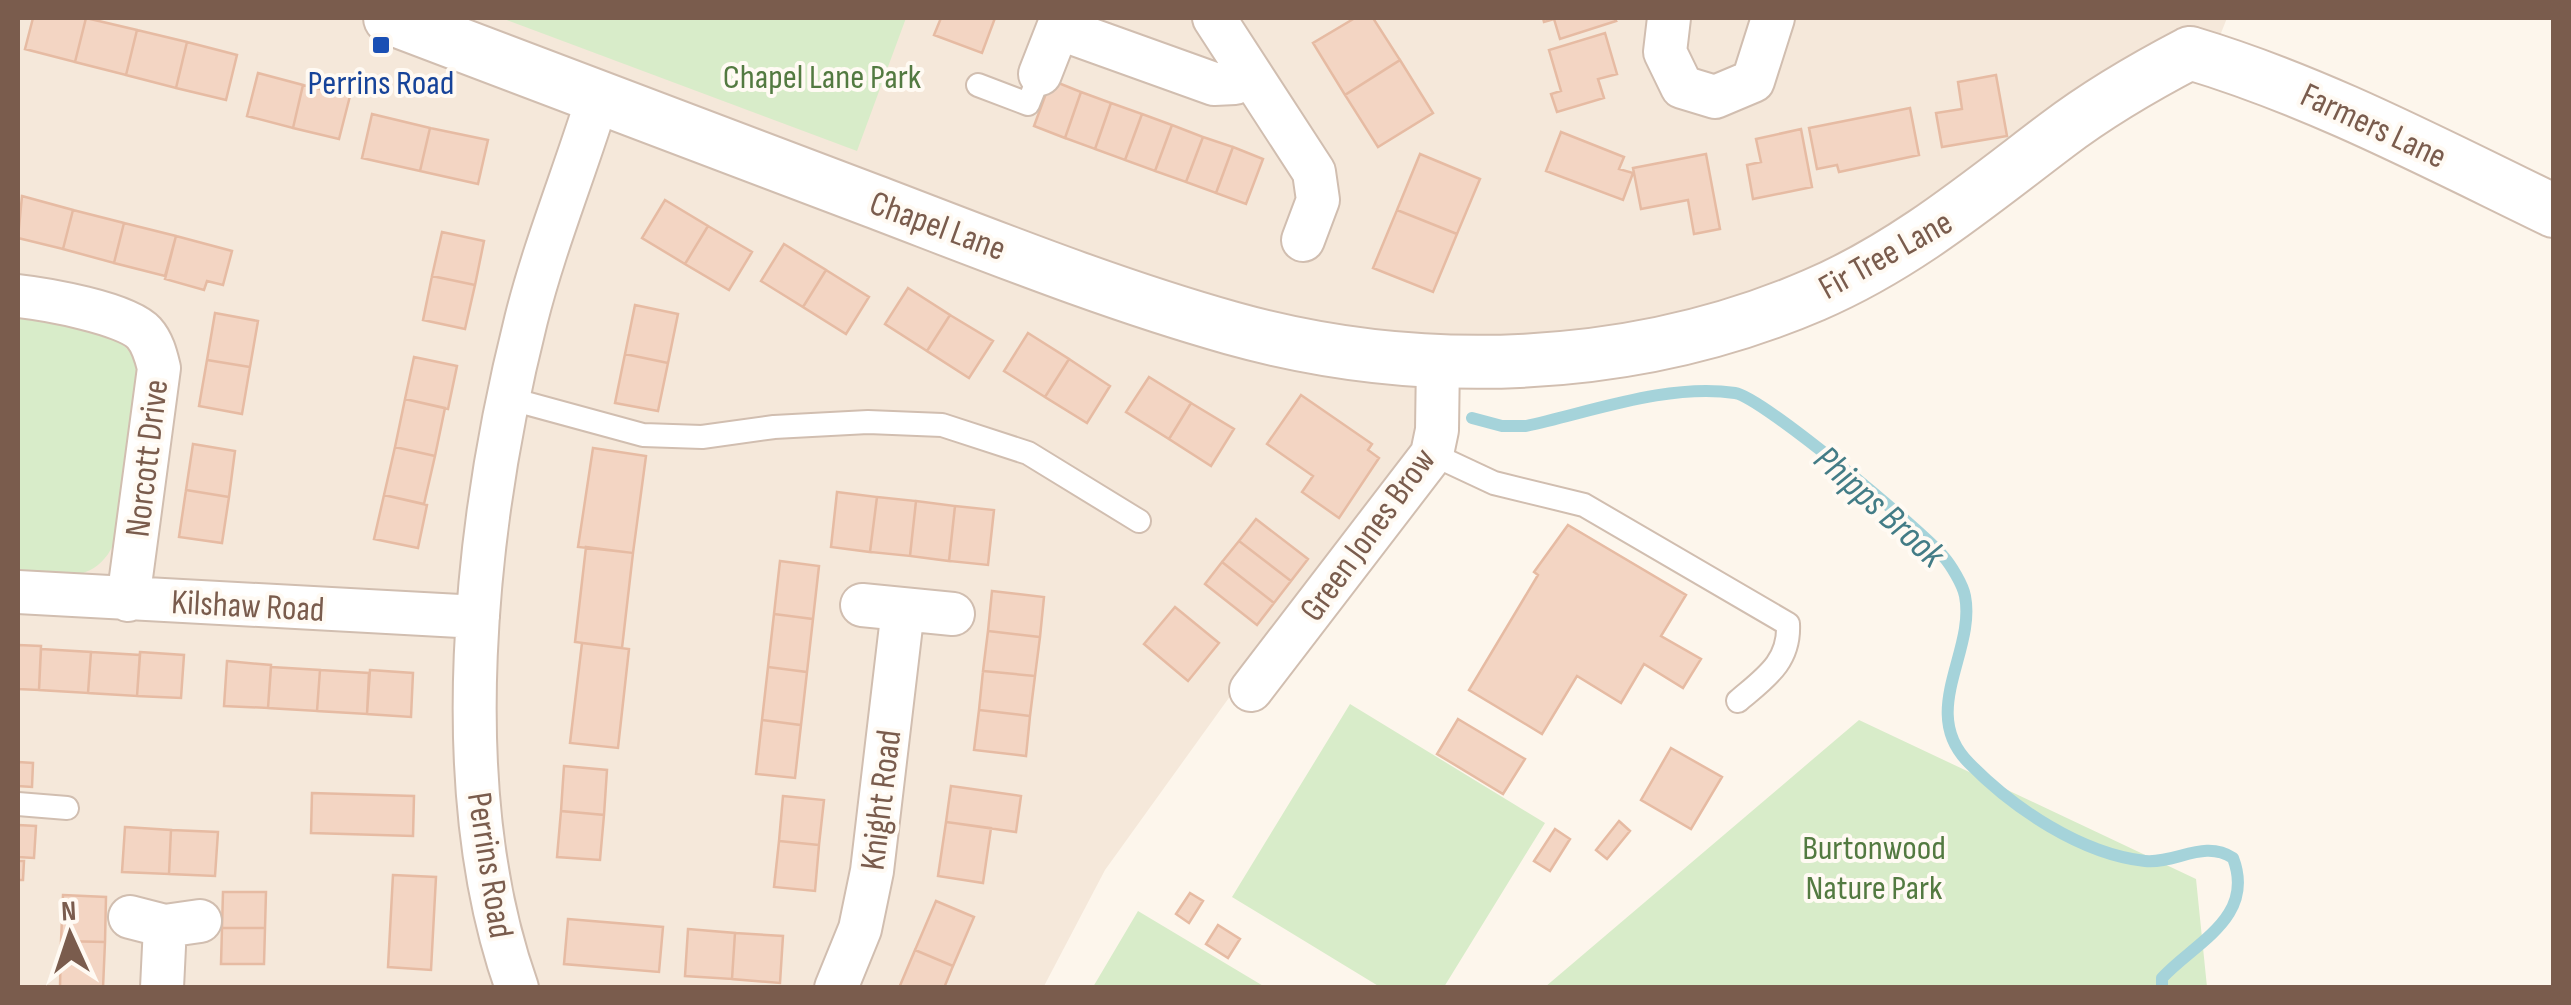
<svg xmlns="http://www.w3.org/2000/svg" width="2571" height="1005" viewBox="0 0 2571 1005" font-family="'Sofia Sans Condensed',sans-serif">
<style>
.residential{fill:#f5e8da}
.green{fill:#d8ecc9}
.lines{fill:none;stroke-linecap:round;stroke-linejoin:round}
.stream{stroke:#a5d3da;stroke-width:12}
.building{fill:#f3d5c3;stroke:#e6bba3;stroke-width:2.5}
.service-casing{stroke:#d1beb0;stroke-width:26}
.minor-casing{stroke:#d1beb0;stroke-width:46}
.tertiary-casing{stroke:#d1beb0;stroke-width:56}
.service{stroke:#fff;stroke-width:22}
.minor{stroke:#fff;stroke-width:42}
.tertiary{stroke:#fff;stroke-width:52}
.transit-dot{fill:#1a4fb4;stroke:#fffaf3;stroke-width:4}
.labels{text-anchor:middle;stroke-width:8;stroke-linejoin:round;paint-order:stroke}
.park-label{font-size:35px;fill:#537a41;stroke:#fffaf3}
.transit-label{font-size:35px;fill:#164399;stroke:#fffaf3}
.street-label{font-size:35px;fill:#7a5c4d;stroke:#fffaf3}
.water-label{font-size:38px;font-style:italic;fill:#437c86;stroke:#fffaf3}
</style>
<rect width="100%" height="100%" fill="#fdf6ec"/>
<path class="residential" d="M18,18H2227L2217,43L1831,289L1477,353L1105,870L1043,988L18,987Z"/>
<path class="green" d="M501,18H906L857,151Z
M18,315C57,323 118,323 137,363L116,538C99,585 59,577 18,576Z
M1350,704L1545,823L1444,987H1380L1232,897Z
M1859,720L2196,879L2207,987H1545Z
M1138,911L1265,987H1093Z"/>
<g class="lines">
<path class="stream" d="M1472,418L1502,426H1526C1591,412 1668,383 1735,393C1762,397 1921,530 1943,556C1951,565 1963,585 1965,596C1976,652 1918,712 1969,763C2013,808 2081,854 2145,861C2176,864 2204,839 2233,858C2256,918 2194,943 2162,978V988"/>
</g>
<path class="building" d="M33,18H86L75,62L25,49Z
M86,18L137,30L126,75L75,62Z
M941,18H995L982,53L934,35Z
M1355,18H1373L1400,60L1345,95L1313,43Z
M1543,18H1614L1616,21L1560,39L1554,19L1544,22Z
M137,30L187,42L176,88L126,75Z
M1605,33L1617,74L1598,79L1604,98L1557,112L1551,94L1561,91L1549,50Z
M187,42L237,55L226,100L176,88Z
M1400,60L1433,113L1378,147L1345,95Z
M258,73L303,85L293,128L247,116Z
M1996,75L2007,136L1942,147L1936,113L1962,109L1958,82Z
M1051,80L1081,92L1065,138L1034,126Z
M303,85L350,96L339,139L293,128Z
M1081,92L1111,103L1095,149L1065,138Z
M1111,103L1142,114L1125,160L1095,149Z
M1910,108L1919,155L1839,172L1837,165L1817,169L1809,128Z
M372,114L430,128L420,171L362,158Z
M1142,114L1172,125L1155,171L1125,160Z
M1172,125L1203,137L1186,182L1155,171Z
M430,128L488,140L478,184L420,171Z
M1801,129L1812,187L1753,199L1747,165L1761,162L1756,139Z
M1561,132L1624,157L1619,169L1633,173L1623,200L1546,171Z
M1203,137L1233,147L1216,193L1186,182Z
M1233,147L1263,159L1246,204L1216,193Z
M1420,154L1480,179L1457,234L1397,210Z
M1706,154L1720,229L1694,234L1688,200L1641,209L1633,168Z
M22,196L73,210L63,249L18,238Z
M665,200L708,226L685,264L642,238Z
M73,210L124,223L114,263L63,249Z
M1397,210L1457,234L1433,292L1373,268Z
M124,223L176,236L165,276L114,263Z
M708,226L752,252L729,290L685,264Z
M442,232L484,241L475,285L432,276Z
M176,236L232,251L223,285L207,281L204,290L165,279Z
M784,244L826,270L803,307L761,281Z
M826,270L869,297L846,334L803,307Z
M432,276L475,285L465,329L423,320Z
M908,288L950,315L927,351L885,324Z
M635,305L678,314L668,363L625,354Z
M215,313L258,321L250,367L207,360Z
M950,315L993,341L969,378L927,351Z
M1028,333L1069,359L1045,397L1004,371Z
M625,354L668,363L658,411L615,403Z
M414,357L457,366L448,409L405,399Z
M1069,359L1110,386L1087,423L1045,397Z
M207,360L250,367L242,414L199,406Z
M1149,377L1191,403L1169,439L1126,412Z
M1301,395L1372,444L1368,450L1379,458L1339,518L1302,492L1313,476L1267,444Z
M405,399L445,408L435,456L395,447Z
M1191,403L1234,429L1211,466L1169,439Z
M193,444L235,451L229,497L186,490Z
M395,447L435,456L424,504L384,495Z
M593,448L646,456L633,553L578,547Z
M186,490L229,497L222,543L179,537Z
M837,492L877,497L870,552L831,547Z
M384,495L427,505L418,548L374,539Z
M877,497L916,501L910,556L870,552Z
M916,501L955,506L949,561L910,556Z
M955,506L994,510L988,565L949,561Z
M1256,519L1308,559L1291,581L1239,541Z
M1568,525L1686,595L1661,636L1701,659L1683,688L1644,664L1621,703L1577,676L1542,734L1469,690L1538,575L1534,572Z
M1239,541L1291,581L1274,603L1222,562Z
M586,547L633,553L622,648L575,642Z
M780,561L819,566L813,619L774,614Z
M1222,562L1274,603L1257,625L1205,584Z
M992,591L1044,597L1040,637L988,631Z
M1175,607L1219,643L1188,681L1144,644Z
M774,614L813,619L807,672L768,667Z
M988,631L1040,637L1035,676L983,671Z
M582,643L629,649L618,748L570,743Z
M18,645L41,646L39,690L18,689Z
M41,649L91,652L88,693L39,690Z
M91,652L140,655L137,696L88,693Z
M140,652L184,655L181,698L137,696Z
M227,661L271,665L268,708L224,706Z
M271,667L320,670L317,711L268,708Z
M768,667L807,672L801,725L762,720Z
M320,670L369,673L367,714L317,711Z
M370,670L413,673L411,717L367,714Z
M983,671L1035,676L1030,716L979,710Z
M979,710L1030,716L1026,756L974,750Z
M1458,719L1525,759L1503,794L1437,754Z
M762,720L801,725L795,778L756,774Z
M1671,748L1722,777L1691,829L1641,800Z
M18,762L33,763L32,787L18,786Z
M564,766L607,770L604,815L561,811Z
M951,786L1021,796L1016,832L946,822Z
M312,793L414,796L413,836L311,833Z
M783,796L824,800L819,845L779,841Z
M561,811L604,815L600,860L557,857Z
M1619,821L1630,831L1607,859L1596,850Z
M946,822L991,828L983,883L938,876Z
M18,825L36,826L34,858L18,857Z
M125,827L171,830L169,874L122,872Z
M1555,829L1570,839L1550,871L1534,861Z
M171,830L218,832L215,876L169,874Z
M779,841L819,845L815,891L774,887Z
M18,861H24L23,880H18Z
M393,875L436,877L431,970L388,967Z
M223,892H266L265,928H222Z
M1190,893L1203,901L1189,923L1176,914Z
M63,895L106,897L105,942L61,941Z
M936,901L974,917L953,966L915,950Z
M568,919L663,927L659,972L564,964Z
M1218,925L1240,939L1228,958L1206,944Z
M222,928H265L264,964H221Z
M688,929L735,933L732,979L685,976Z
M735,933L783,936L780,983L732,979Z
M61,941L105,942L103,988L60,987Z
M915,950L953,966L944,988H899Z"/>
<g class="lines">
<g class="service-casing">
<path id="service" d="M978,85L1028,104L1040,74
M511,399L643,435L702,437L774,427L868,422L942,425L1028,453L1139,521
M1432,454L1494,483L1584,505L1788,624C1790,662 1765,678 1738,701
M18,804L67,808"/>
</g>
<g class="minor-casing">
<path id="minor" d="M1062,18L1058,28L1214,84L1235,83L1250,74
M1214,18L1314,172L1318,200L1303,240
M1669,18L1665,52L1682,87L1715,97L1753,81L1773,18
M1040,74L1058,28
M18,296C45,299 126,313 144,333C153,343 156,356 159,368L128,600
M18,592L478,617
M862,605L953,614
M1251,690L1432,454L1437,430L1438,361
M130,917L165,926L200,921
M162,988L165,926
M517,988C446,789 475,523 526,320C545,244 575,172 598,97
M836,988L860,929L872,871L903,609"/>
</g>
<g class="tertiary-casing">
<path id="tertiary" d="M390,18C551,79 712,140 873,201C991,246 1110,294 1231,328C1420,381 1633,373 1814,295C1905,256 1979,194 2057,135C2099,103 2144,77 2190,53
M2190,53C2317,91 2434,153 2554,211"/>
</g>
<use href="#service" class="service"/>
<use href="#minor" class="minor"/>
<use href="#tertiary" class="tertiary"/>
</g>
<rect class="transit-dot" x="371" y="35" width="20" height="20" rx="5"/>
<g class="labels">
<g class="park-label">
<text x="822" y="88">Chapel Lane Park</text>
<text x="1874" y="859">Burtonwood<tspan x="1874" dy="40">Nature Park</tspan></text>
</g>
<g class="transit-label">
<text x="381" y="94">Perrins Road</text>
</g>
<g class="street-label">
<text transform="translate(2374 125) rotate(25)" y="12">Farmers Lane</text>
<text transform="translate(938 225) rotate(20)" y="12">Chapel Lane</text>
<text transform="translate(1885 254) rotate(-29)" y="12">Fir Tree Lane</text>
<text transform="translate(146 458) rotate(-83)" y="12">Norcott Drive</text>
<text transform="translate(1367 534) rotate(-54)" y="12">Green Jones Brow</text>
<text transform="translate(248 605) rotate(3)" y="12">Kilshaw Road</text>
<text transform="translate(880 800) rotate(-83)" y="12">Knight Road</text>
<text transform="translate(491 865) rotate(81)" y="12">Perrins Road</text>
</g>
<g class="water-label">
<text transform="translate(1880 506) rotate(42)" y="13">Phipps Brook</text>
</g>
</g>
<rect width="2571" height="1005" fill="none" stroke="#7a5c4d" stroke-width="40"/>
<g transform="translate(70 935) rotate(357)" stroke="#fffaf3" stroke-width="8" paint-order="stroke">
<path d="M0-8L18 38L0 25L-18 38Z" fill="#7a5c4d"/>
<text y="-15" font-size="28" font-weight="bold" text-anchor="middle" fill="#7a5c4d">N</text>
</g>
</svg>
